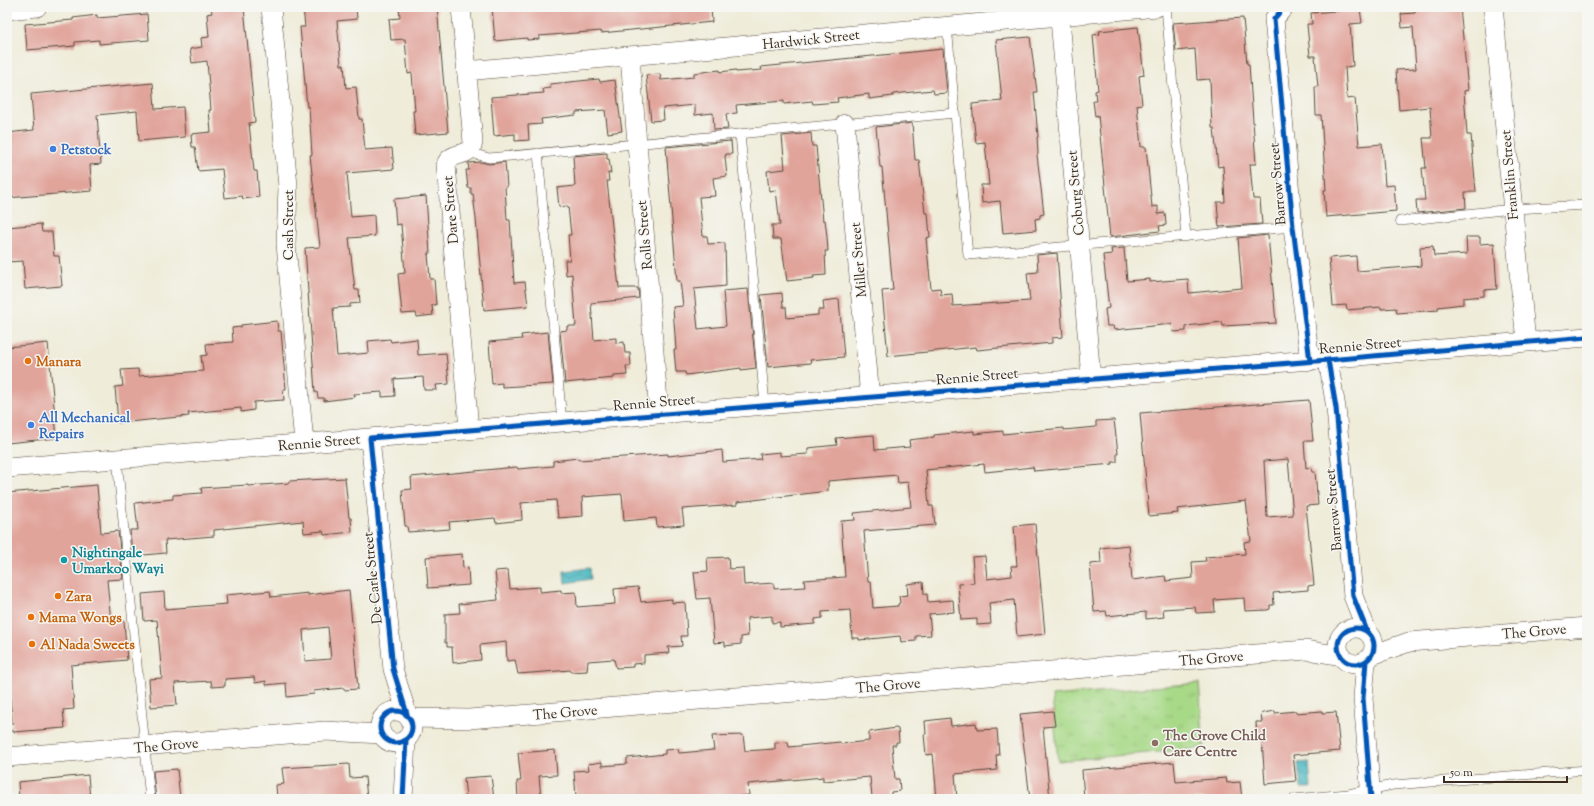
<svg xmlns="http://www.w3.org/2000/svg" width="1594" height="806" viewBox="0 0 1594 806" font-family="'Sorts Mill Goudy',serif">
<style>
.grass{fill:url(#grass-tufts);stroke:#718252}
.water{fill:url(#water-waves);stroke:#427170}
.building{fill:#e1a49b;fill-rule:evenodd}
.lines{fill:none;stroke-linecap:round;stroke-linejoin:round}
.lane-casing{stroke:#56473a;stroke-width:10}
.street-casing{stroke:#56473a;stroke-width:20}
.lane{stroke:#fff;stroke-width:9}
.street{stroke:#fff;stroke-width:19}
.cycleway-casing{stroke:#f6f6f2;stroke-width:8}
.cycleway{stroke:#0057b8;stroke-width:5}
.shop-dot{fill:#3f7fe0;stroke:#f6f6f2;stroke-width:1.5}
.food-dot{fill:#e8710a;stroke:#f6f6f2;stroke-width:1.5}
.culture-dot{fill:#0f9aa8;stroke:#f6f6f2;stroke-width:1.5}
.education-dot{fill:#8d6e63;stroke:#f6f6f2;stroke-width:1.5}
.labels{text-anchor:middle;stroke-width:3;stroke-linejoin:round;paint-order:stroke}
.street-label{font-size:14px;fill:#3b2a1e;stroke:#f6f6f2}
.shop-label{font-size:14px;font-weight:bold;fill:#366cbe;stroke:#f6f6f2;text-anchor:start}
.food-label{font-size:14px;font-weight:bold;fill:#c56008;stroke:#f6f6f2;text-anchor:start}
.culture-label{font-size:14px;font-weight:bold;fill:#0d838f;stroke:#f6f6f2;text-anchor:start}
.education-label{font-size:14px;font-weight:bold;fill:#785e54;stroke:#f6f6f2;text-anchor:start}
</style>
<defs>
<pattern id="grass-tufts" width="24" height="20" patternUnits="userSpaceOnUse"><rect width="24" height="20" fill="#a7d987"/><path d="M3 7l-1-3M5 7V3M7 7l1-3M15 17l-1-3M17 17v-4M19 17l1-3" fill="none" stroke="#91ba74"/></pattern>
<pattern id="water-waves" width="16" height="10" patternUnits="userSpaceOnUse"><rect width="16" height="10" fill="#49b8c1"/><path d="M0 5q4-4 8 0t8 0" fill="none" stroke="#3e969c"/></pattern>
</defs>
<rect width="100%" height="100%" fill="#f6f6f2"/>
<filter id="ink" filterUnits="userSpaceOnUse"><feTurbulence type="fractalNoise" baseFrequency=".025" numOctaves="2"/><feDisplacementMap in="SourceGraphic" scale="8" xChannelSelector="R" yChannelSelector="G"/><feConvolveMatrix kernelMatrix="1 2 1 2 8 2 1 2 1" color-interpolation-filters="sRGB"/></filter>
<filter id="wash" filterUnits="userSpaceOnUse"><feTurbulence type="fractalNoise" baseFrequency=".012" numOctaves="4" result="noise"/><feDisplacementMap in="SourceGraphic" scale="16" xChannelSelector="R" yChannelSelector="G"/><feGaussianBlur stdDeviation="0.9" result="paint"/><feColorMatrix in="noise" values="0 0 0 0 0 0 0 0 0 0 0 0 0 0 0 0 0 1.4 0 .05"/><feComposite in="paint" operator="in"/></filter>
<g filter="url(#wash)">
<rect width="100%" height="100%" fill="#efecd9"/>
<path class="grass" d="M1199,683L1204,748L1058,761L1052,696Z"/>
<path class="water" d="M590,568L591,579L565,583L564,571Z
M1309,762L1311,788H1301L1298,763Z"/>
<g id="blocks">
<path class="building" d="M211,7H244L255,122L249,123L254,171H257L259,197L243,199L242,196L225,198L222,169L198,171L195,147H192L191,134L211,132L209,110H211L207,61L192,63L190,49L202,47L201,38L209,37L207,14L212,13Z
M303,7H356L357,19L337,21L341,65H344L346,88L356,87L359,119H362L365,150L392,148L394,169L347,173L351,217L374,215L375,236L349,238L355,290H359L360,303L350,304V307L333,308L337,356L369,353L368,341L390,339L391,342L417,339L418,355L446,353L449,384L436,385L437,390H424L423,377L394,379L395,396L382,397V392L354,394L355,397L324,401V398H318L317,392H315L305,248L320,247L310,155H312L309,107H307L300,27H305Z
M399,7H437L448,132L415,135L413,111H415L412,73L408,74L405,39L391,40L389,19L400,18Z
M492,7H711L712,22L601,33V31L539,36V39L527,40V38L495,41Z
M1415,7H1460L1468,90L1464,91L1467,135H1471L1476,192H1465L1466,208L1417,213L1416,200H1425L1422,168H1426L1423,138H1432L1430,107L1399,110L1396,70L1416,69L1413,27L1402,28L1401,14L1415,13Z
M1360,9L1362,23L1350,24L1353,66L1345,67L1347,99L1355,98L1359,146L1382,144L1385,186L1394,185L1396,211L1326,217L1324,190H1326L1321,115H1316L1315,87H1318L1315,56H1310L1307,24H1312L1311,13Z
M147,14L149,40L99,44V40L75,42V46L27,50L25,24L73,20V18L97,15V18Z
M1243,18L1247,64H1249L1256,164H1250L1253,199H1260L1262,224L1219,227L1217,202H1225L1223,166L1218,167L1214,128H1212L1210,79L1197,80L1195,49L1176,51L1173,23Z
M1138,27L1144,75L1139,76L1142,104L1137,105L1141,147H1146L1152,207L1158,206V214L1165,213L1166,225L1159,226L1160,231L1110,237L1098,115L1095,116L1093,101H1096L1095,91L1098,90L1093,35L1100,34L1099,31Z
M1030,37L1037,92H1034L1038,137H1037L1038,154L1037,155L1044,214L1040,215V218L1035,219L1036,230L1003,233L1000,201L982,203L981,185H989L985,142L976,143L972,104L1002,101L996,40Z
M943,49L947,93L934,94L933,90L893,94V96L869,99V94L837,98L838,102L813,104L812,101L784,104V101L736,105L737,113L726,114L728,129L714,130L713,113L695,115V105L663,108L664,120L651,121L646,75L660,74L661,80L694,77V73L720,70V72L736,70V72L762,70L761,67Z
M599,79L600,82L615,80L622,131L608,133L605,110L576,112V115L541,119L542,124L528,125L529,140L515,141V134L494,136L491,97L544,93L543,89L551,88L550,84Z
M153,83L155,109L183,107L185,137L139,141L137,111L97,115L101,164L90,165L92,191L7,198V133L34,130L31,94Z
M912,123L915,160H919L925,213H928L930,237L926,238L931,289L940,288L941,295L952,294L953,306L1030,301L1027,273L1038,272L1037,255L1057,253L1063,337L1052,338V343L977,350L976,347L888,356L882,291L893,290L882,167H880L876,127Z
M811,133L812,146H816L823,221L825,220L827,237L828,251H825L826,275L813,276L814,278L787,281L781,239H773L772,225H780L776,190L769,191L767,171L785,169L782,136Z
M731,141L732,154H726L725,157L727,176L713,178L715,196L699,197L703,236H707L708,244L725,243L726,286L694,289L698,329L726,326L723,291L748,289L756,368L741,370V368L686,375L685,372H676L674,350H676L673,307L683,306L680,281H677L666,147Z
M607,153V159H609L611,173H608L609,181H607L619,288H638L639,298L591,303L594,340L616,338V343L624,342L625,353H630L631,366H626L627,375L614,376V378L565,383L560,331L567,330V326H576L572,274L566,275L565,260H570L568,235H571L568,206L559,207L557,188L575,186L573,156Z
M481,162L489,164L505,162L507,187H505L507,220H510L514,283L525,282L528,306L484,310L476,219L473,194H471V188H468L466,170H469L468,163Z
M426,196L430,254H428L430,279H434L436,305H432L433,315L417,317L416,313L402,314L398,274L405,273L401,224L396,225L394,199Z
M41,224L42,232H52L54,256H59L62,286L25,289L23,261L7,262V227Z
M1268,235L1276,323L1223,326L1222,322L1186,326V331L1173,332L1172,324L1114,330L1113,326H1107L1105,309L1109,308L1103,255L1112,254L1111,249L1124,248L1127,281L1150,279V282L1188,279L1189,293L1242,288L1238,238Z
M1466,237H1480V244L1494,243L1497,289L1484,290V296L1463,298V304L1438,307V310L1397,313L1396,308L1381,309V307L1347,310L1346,305L1333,306L1329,258L1356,256L1357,271L1421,266L1420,247L1433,246L1434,256L1467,254Z
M782,293L783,307H786L787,318L818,315V310H824L823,301L839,299L844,357L810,360L811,363L768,367L761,295Z
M277,321L278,331H281L286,389H283L284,400L254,402V410L241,412V408L188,413L189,416L118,423L115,387L123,386L121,370L138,369L139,376L203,371L201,356L207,355L206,344L233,342L232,328L241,327V325Z
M548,332L553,384L502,387V383L492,384L489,342L522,339L521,335Z
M48,343L57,438L7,443V347Z
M1309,400L1313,441H1304L1306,468L1311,467L1312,472H1315L1318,505L1306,506L1314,585L1308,586V590L1273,593L1274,605H1270V609L1267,610L1245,611L1244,598L1214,600L1215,612L1196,613L1195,607L1163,609L1164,617L1146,619V612L1107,616L1106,611L1094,612L1090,564L1101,563L1100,548L1129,545L1132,580L1165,576L1166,581L1193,578L1192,562L1206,561L1205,557L1245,554L1244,542L1251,541L1246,501L1177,509L1178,513L1149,516L1140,413ZM1288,459L1293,515L1267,517L1264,461Z
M1114,420L1118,453H1117V462H1112L1113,464L1034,471L1033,467L985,472L984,464L926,470L929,506H933L935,525L864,531L868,582H871L873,608L898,606V604L900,603L899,596L908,595L907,584L923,582L924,594H927L928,602L953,600L954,612L929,614L931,635L916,636V641L901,642L900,636L859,640V638H852L850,610L822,612V618L815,619V624L780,627V622L772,623V616L747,618L748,636L741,637V644L725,646V642L714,643L710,598L697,599L694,572L708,571L707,558L728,557L729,569L743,568L744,585L774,583V589L805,587L804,580L845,577L841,521L855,520L854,513L911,507L908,482L898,483L897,475L828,481V491L737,502V505L682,509L684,525L657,527L656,518L624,521L622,494L582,497L583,516L558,518L556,500L521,503L522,520L496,523L495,518L449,522L450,529L408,532L407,526H405L402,490L412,489L411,477L517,467L518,469L553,466V461L578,458L579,460L668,454V456L722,450L723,462L761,459L760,454L780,452V456L808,454V448L837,445L836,438L874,435L875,450L910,447L909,440L934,437V435L974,431V434L1003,431V434L1064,428V430L1096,427V421Z
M345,478L349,518H351L352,532L324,535L323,531L304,533L303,521L232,528L214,530V536L165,540L166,553L132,556L130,530H138L135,503L173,499V495L202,493L201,488L248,485V486L289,483V481Z
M97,485L101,533L118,531L123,579L107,580L111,622L124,621L127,660L71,665L74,709L63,710L65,728L13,732L7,666V493Z
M1035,524L1045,634L1017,637L1014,600L989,603L991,624L977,625V619L961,620L958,584L974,583L972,557L985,556L987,579L1012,576L1011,566H1017L1014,526Z
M462,554L463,568L468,567L469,585L428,588L426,557Z
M508,570L510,589L540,587V592L561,590V593L576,592L577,607L615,604L614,589L638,587L641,602L672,599V603L685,602L687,636H681L682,646L668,647L669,653L644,655V663L633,664V667L616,668L614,659L588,661L587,671L571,672V670L518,674L515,660L507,661L506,642L480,645L481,660L453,663L452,647H447V642L445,643V614L460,613L459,604L498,600L495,571Z
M349,590L358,689L344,690V688L313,691L314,694L287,697L286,683L266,685V681L255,683L254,677L225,679V686L212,687L211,681L175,683L177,705L151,707L149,679L162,678L157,620L144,621L142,594L164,592L165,609L227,604L226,595L270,591L271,597L308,593V595ZM328,627L331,659L305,661L303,630Z
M1053,711L1055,726L1043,727L1050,799H1030L1020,714Z
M1275,711V713L1296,711V713L1322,711V713L1336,712L1340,751L1293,755L1296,781L1265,784L1262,740L1257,741L1256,722H1262L1261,714L1263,713Z
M950,718L951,726L976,723L977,730L997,729L999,755H996L997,770L955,774L957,799H937L933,754L926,755L924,734H926L925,721Z
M896,728L898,729L899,742H896V745H892L895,779H899L900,791L891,792V799H875L874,797H872L870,777L823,781V777L748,784L749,795L734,797L735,799H718V796L680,799H579L578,797H576L574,771L589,770L588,764L602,762V766L627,764V758L665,754V750L678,749L679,753L714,750L712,736L743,735L745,751L775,749V743L788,742L789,747L840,742L841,744L869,741V732Z
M555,750L557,775L539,776L541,799H518L517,781H521L518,753Z
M1174,762L1176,782L1226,778L1227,783L1240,782L1242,799H1084L1082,770Z
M349,764L350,778L365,777L367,799H277L276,785L284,784L282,768Z
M177,769L180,799H156L153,771Z
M88,775L90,799H19L18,782Z
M491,776L494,799H466L464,778Z"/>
</g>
</g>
<g filter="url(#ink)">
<use href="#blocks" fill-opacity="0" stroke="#56473a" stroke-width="1"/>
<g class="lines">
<g class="lane-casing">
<path id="lane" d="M1166,7L1186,237
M955,113L968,255L1293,227
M740,134L765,405
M468,152L489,158L955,113L947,26
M538,153L562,422
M1400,221L1512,209L1587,205
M117,459L150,799
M1294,799L1348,794L1393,785L1587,770"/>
</g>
<g class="street-casing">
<path id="street" d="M271,7L288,186L286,244L304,443
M461,7L473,142C471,159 450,150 446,165L469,429
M1059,7L1091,378
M1284,7L1274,19L1293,227L1310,361
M1493,7L1526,342
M7,10L37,7
M630,57L659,414
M466,71L1157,7
M845,124L870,397
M1328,360L1336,408L1353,596L1367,631
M370,438L393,669L407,714
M7,468C534,424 1061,383 1587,337
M1338 646a18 18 0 1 1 36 0a18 18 0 1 1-36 0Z
M1372,655L1409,642L1587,627
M1366,661L1363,698L1371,799
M380 727a16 16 0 1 1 32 0a16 16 0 1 1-32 0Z
M410,718L469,719L1306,650L1342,656
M7,757L325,731L382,734
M403,799L406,739"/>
</g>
<use href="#lane" class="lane"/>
<use href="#street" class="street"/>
<g class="cycleway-casing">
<path id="cycleway" d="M1284,7L1274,19L1293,227L1310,361
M1328,360L1336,408L1353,596L1367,631
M1338 646a18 18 0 1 1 36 0a18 18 0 1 1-36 0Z
M1366,661L1363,698L1371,799
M380 727a16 16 0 1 1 32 0a16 16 0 1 1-32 0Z
M407,714L393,669L370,438L1328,360L1587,337
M403,799L406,739"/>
</g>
<use href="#cycleway" class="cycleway"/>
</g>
</g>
<g class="shop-dot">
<circle cx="53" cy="149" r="4"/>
<circle cx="31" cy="425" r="4"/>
</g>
<g class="food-dot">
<circle cx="28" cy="361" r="4"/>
<circle cx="58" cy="596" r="4"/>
<circle cx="31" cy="617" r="4"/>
<circle cx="32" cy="644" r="4"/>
</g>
<circle class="culture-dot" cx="64" cy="560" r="4"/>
<circle class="education-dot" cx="1155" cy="743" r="4"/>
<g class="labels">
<g class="street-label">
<text transform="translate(811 39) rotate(-6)" y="5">Hardwick Street</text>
<text transform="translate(1509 175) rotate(-95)" y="5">Franklin Street</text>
<text transform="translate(1277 184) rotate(-95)" y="5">Barrow Street</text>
<text transform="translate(1075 193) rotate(-95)" y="5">Coburg Street</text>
<text transform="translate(450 210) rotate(-95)" y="5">Dare Street</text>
<text transform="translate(288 225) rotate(-90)" y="5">Cash Street</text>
<text transform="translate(644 235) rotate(-95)" y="5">Rolls Street</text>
<text transform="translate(858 260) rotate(-95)" y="5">Miller Street</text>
<text transform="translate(1360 345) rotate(-5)" y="5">Rennie Street</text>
<text transform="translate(977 376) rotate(-5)" y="5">Rennie Street</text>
<text transform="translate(654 402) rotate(-5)" y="5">Rennie Street</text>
<text transform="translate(319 442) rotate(-5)" y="5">Rennie Street</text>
<text transform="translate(1333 510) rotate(-95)" y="5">Barrow Street</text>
<text transform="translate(372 578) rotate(-96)" y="5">De Carle Street</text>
<text transform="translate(1534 631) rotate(-5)" y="5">The Grove</text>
<text transform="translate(1211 658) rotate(-5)" y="5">The Grove</text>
<text transform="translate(888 685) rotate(-5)" y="5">The Grove</text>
<text transform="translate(565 712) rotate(-5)" y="5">The Grove</text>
<text transform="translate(166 745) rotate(-5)" y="5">The Grove</text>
</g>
<g class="shop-label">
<text x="61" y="154">Petstock</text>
<text x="39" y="422">All Mechanical<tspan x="39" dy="16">Repairs</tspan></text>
</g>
<g class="food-label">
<text x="36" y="366">Manara</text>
<text x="66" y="601">Zara</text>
<text x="39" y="622">Mama Wongs</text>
<text x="40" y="649">Al Nada Sweets</text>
</g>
<g class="culture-label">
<text x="72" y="557">Nightingale<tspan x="72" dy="16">Umarkoo Wayi</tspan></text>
</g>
<g class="education-label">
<text x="1163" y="740">The Grove Child<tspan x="1163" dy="16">Care Centre</tspan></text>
</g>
</g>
<rect width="1594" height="806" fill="none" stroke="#f6f6f2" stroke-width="24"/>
<path d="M1444 776v6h123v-6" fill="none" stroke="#3b2a1e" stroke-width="2"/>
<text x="1450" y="776" font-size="12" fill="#3b2a1e" stroke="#f6f6f2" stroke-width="3" paint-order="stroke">50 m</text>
</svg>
